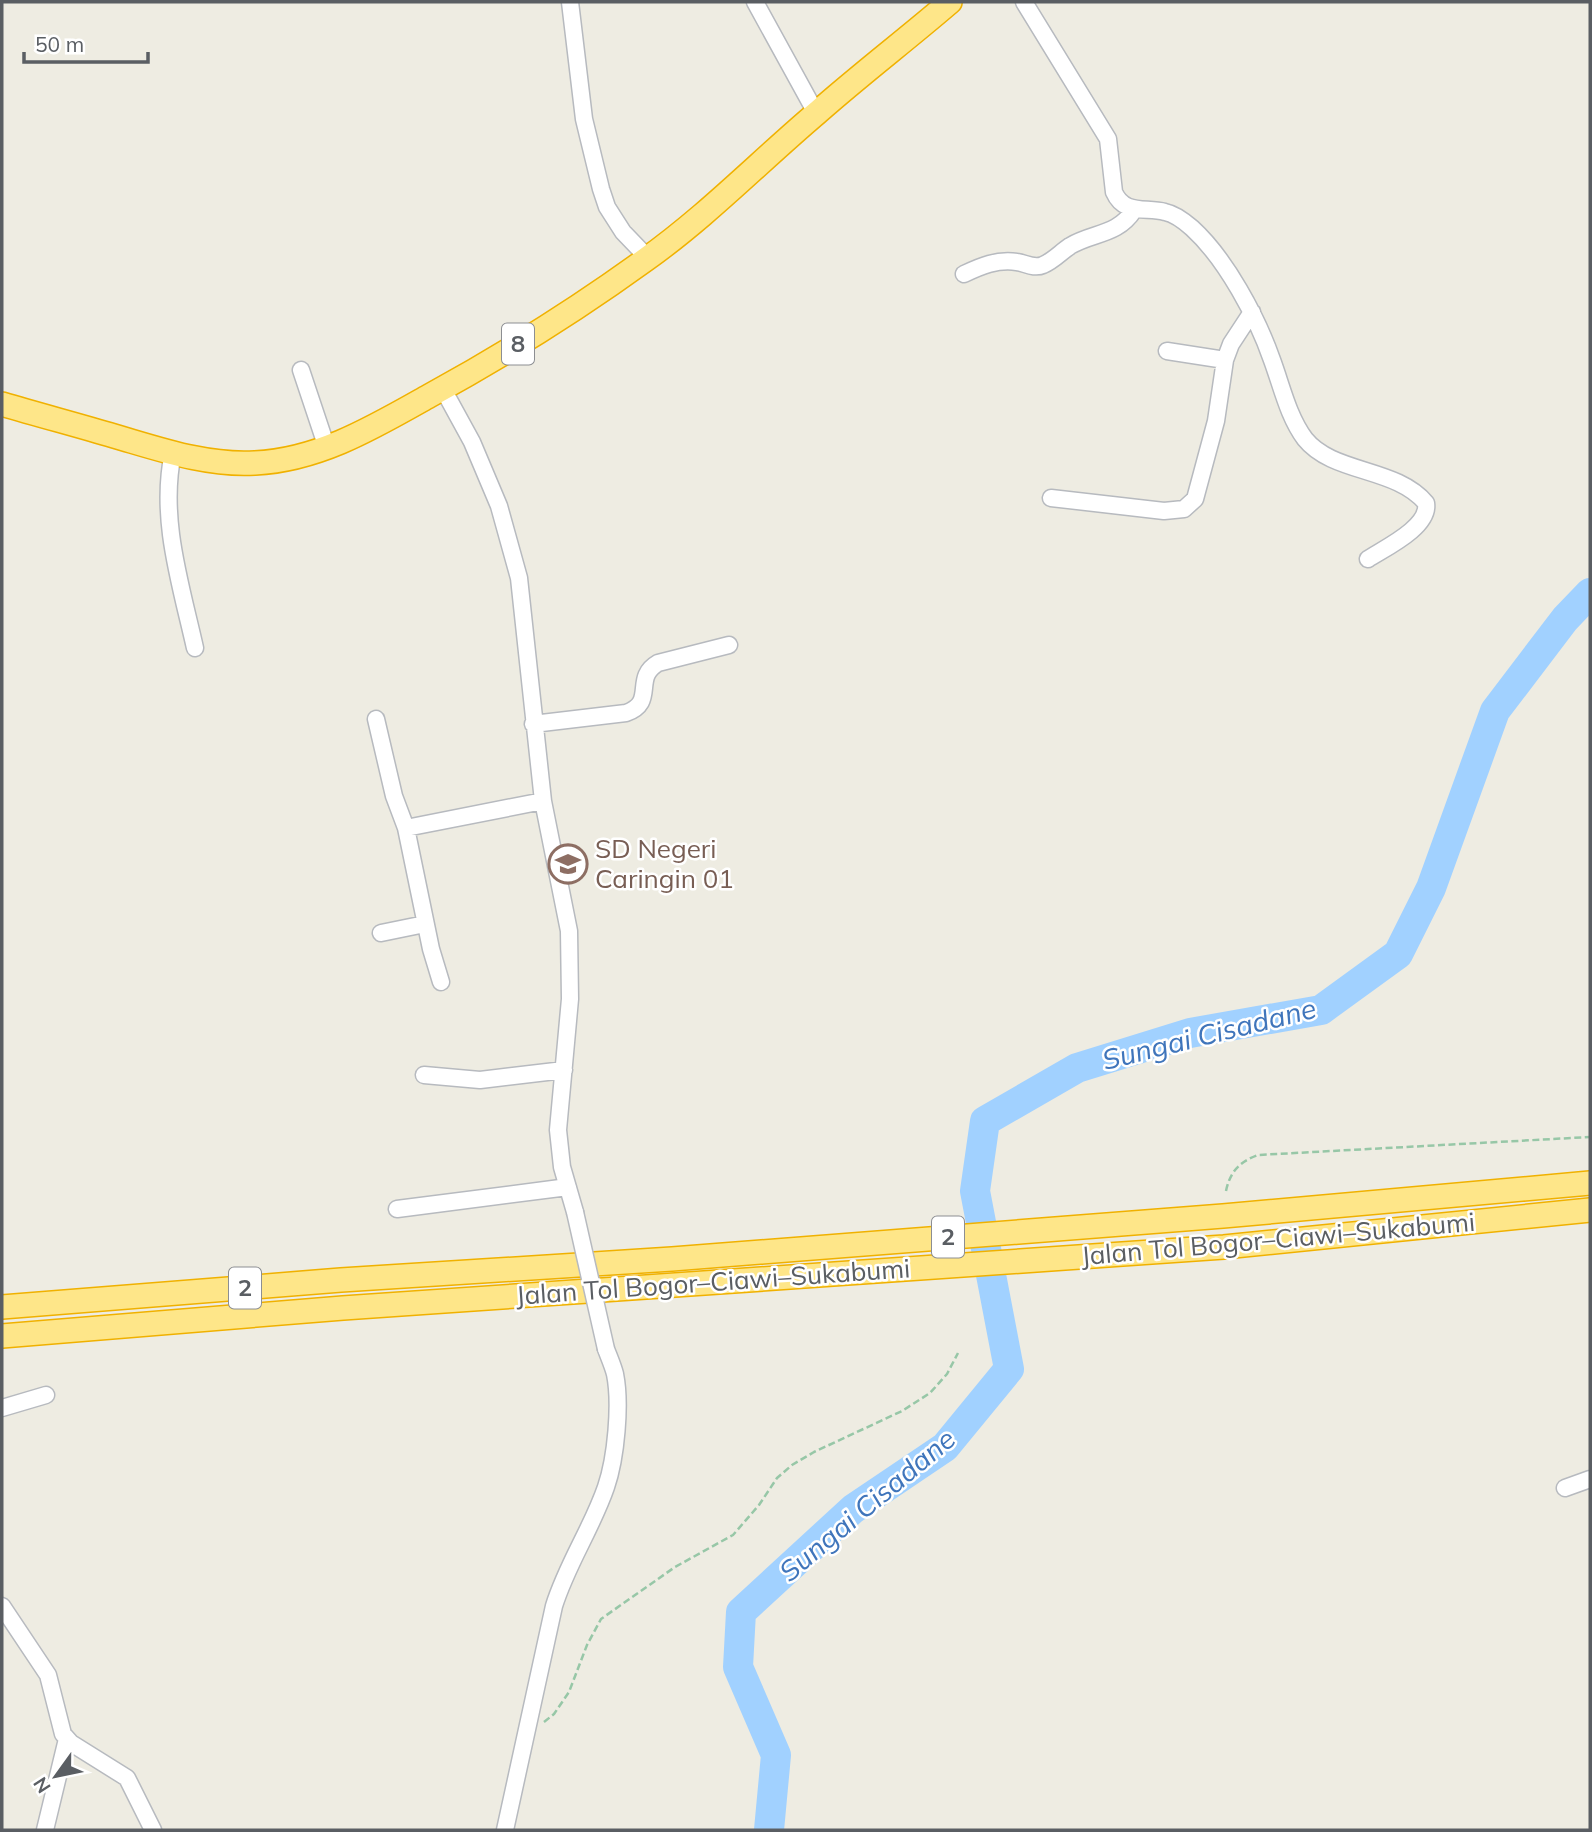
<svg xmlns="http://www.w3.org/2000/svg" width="1592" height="1832" viewBox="0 0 1592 1832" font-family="Mulish,sans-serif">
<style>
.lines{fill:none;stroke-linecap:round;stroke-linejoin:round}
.river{stroke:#a1d1ff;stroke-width:30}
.minor-casing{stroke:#b7babf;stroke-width:19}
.highway-casing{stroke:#f0b100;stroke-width:26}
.path{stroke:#97c7a7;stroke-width:2.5;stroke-dasharray:7 3.5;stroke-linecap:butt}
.minor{stroke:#fff;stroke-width:16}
.highway{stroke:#fee689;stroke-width:23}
.minor-bridge-casing{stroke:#b7babf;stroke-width:19;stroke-linecap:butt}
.minor-bridge{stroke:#fff;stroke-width:16}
.labels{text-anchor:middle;stroke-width:5;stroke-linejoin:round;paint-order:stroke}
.shield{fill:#fff;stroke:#8c8e92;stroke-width:2}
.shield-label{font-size:24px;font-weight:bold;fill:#5a5e63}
.education-label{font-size:26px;fill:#785e54;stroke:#fff;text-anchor:start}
.street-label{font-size:26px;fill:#5a5e63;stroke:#fff}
.water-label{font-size:28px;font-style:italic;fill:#3f75bb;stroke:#fff}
</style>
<rect width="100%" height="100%" fill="#eeece2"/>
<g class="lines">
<path class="river" d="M769,1830L776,1755L738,1667L741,1612L853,1509L945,1447L1009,1369L975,1191L985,1121L1077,1068L1190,1033L1321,1010L1398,954L1431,888L1495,711L1565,619L1590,593"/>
<g class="minor-casing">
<path id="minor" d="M570,2L584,119L601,189L607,207L623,232L648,258
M755,2L816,113
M1024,2L1108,139L1114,192C1124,215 1145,207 1165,212C1175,214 1184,221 1192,228C1226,259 1257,317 1272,360C1282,387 1288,416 1305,439C1333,474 1396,467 1426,503C1430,527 1385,548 1368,559
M964,274C981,266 997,259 1017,262C1025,263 1034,269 1043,265C1053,261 1061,252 1070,246C1093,232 1117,236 1134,210
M1167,351L1225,360
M301,370L327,448
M443,389L472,442L499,506L519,578L543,801L569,931L570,999L558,1130L562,1167L575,1212
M173,453C159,518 181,585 195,648
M1051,498L1164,511L1184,509L1195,499L1216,421L1225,360L1231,344L1252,312
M376,719L394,796L406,828L543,801
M533,724L626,713C657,702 632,678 658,663L729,645
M406,828L431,949L441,982
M381,933L425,924
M424,1075L480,1080L564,1070
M397,1209L568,1187
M2,1408L46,1395
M1565,1488L1590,1479
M2,1606L48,1675L63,1734L71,1743L127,1778L153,1830
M45,1830L67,1739
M505,1830L554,1606C567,1564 592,1528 606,1487C616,1458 621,1404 615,1374C613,1366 609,1357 606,1349"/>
</g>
<g class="highway-casing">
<path id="highway" d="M2,404C39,415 77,425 114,436C159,449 207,466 255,463C319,460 374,427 429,396C504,355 576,310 645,260C707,216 760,161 818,112C861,74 907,39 950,2
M2,1307L341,1280L672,1259L1223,1216L1590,1183
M2,1336L343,1308L1224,1247L1590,1210"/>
</g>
<path class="path" d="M1226,1191C1230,1172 1239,1162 1258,1155L1590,1137
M544,1722L554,1714L569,1692L587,1645L601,1619L675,1567L733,1535L759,1505L777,1478L792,1465L814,1452L902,1411L930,1393L947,1374L958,1353"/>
<use href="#minor" class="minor"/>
<use href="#highway" class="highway"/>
<g class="minor-bridge-casing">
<path id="minor-bridge" d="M575,1212L606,1349"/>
</g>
<use href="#minor-bridge" class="minor-bridge"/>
</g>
<defs>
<g id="school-ring" transform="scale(2.0125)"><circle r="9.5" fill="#fff" stroke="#8d6e63" stroke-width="1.5"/><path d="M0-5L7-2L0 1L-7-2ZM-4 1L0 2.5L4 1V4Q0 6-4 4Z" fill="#8d6e63"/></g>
</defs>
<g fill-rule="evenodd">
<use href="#school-ring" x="568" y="864"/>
</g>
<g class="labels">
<g class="shield">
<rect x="502" y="323.5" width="32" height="41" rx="5"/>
<rect x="932" y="1216.5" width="32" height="41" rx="5"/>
<rect x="229" y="1267.5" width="32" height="41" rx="5"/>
</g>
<g class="shield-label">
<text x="518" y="352">8</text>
<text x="948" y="1245">2</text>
<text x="245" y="1296">2</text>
</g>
<g class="education-label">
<text x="595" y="858">SD Negeri<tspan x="595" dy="30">Caringin 01</tspan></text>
</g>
<g class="street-label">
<text transform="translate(1278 1239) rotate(-5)" y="9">Jalan Tol Bogor–Ciawi–Sukabumi</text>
<text transform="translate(713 1282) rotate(-4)" y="9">Jalan Tol Bogor–Ciawi–Sukabumi</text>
</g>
<g class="water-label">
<text transform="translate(1209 1034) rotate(-14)" y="10">Sungai Cisadane</text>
<text transform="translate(867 1505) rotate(-40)" y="10">Sungai Cisadane</text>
</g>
</g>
<rect width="1592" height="1832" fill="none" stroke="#5a5e63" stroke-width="7"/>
<g transform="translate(56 1776) rotate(237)" stroke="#ffffff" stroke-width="5" paint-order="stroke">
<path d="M0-5L12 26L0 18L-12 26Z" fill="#5a5e63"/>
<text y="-10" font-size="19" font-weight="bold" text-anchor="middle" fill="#5a5e63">N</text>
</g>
<path d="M24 52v10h124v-10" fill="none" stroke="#5a5e63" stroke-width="3.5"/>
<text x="35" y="52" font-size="21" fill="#5a5e63" stroke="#ffffff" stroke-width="5" paint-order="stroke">50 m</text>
</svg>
